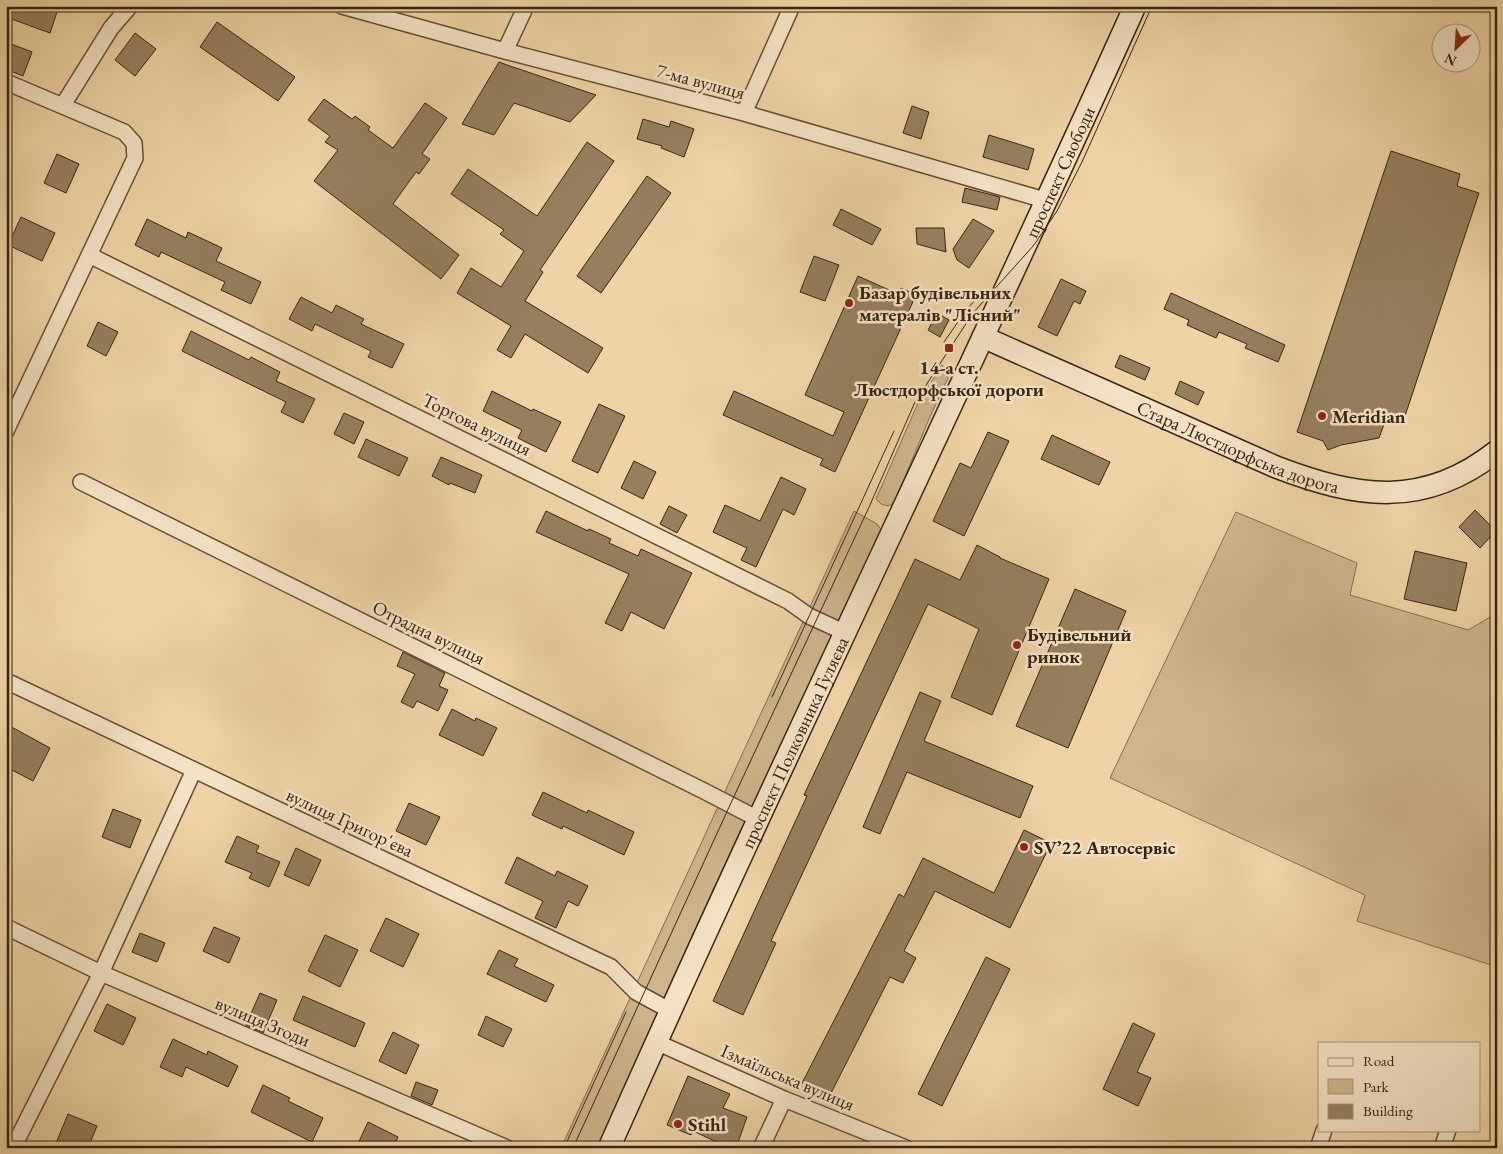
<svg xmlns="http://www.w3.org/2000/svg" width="1503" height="1154" viewBox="0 0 1503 1154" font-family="'EB Garamond',serif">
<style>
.green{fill:#d0b58d;stroke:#846d4f}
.building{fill:#977f5e;stroke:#372511}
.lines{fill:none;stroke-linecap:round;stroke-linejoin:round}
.street-casing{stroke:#655036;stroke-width:18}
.secondary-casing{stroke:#372511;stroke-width:24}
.street{stroke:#f5e2c5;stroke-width:15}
.secondary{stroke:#f5e2c5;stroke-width:21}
.tram{stroke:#372511;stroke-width:1}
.poi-dot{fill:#8f2418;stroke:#f5e2c5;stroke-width:2}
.labels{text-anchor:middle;stroke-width:5;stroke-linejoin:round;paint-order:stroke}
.street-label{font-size:19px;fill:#372511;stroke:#f5e2c5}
.poi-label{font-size:19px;font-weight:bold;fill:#372511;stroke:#f5e2c5;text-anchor:start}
</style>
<rect width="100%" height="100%" fill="#efd3a6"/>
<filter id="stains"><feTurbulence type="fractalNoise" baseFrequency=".004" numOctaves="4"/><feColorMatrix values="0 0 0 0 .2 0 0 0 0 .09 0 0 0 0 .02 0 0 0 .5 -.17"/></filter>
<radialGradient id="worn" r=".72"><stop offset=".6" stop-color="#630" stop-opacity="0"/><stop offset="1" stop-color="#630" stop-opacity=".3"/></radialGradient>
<path class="green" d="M942,365L948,372V378L929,419L894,503L888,506L881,504L876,499L918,403Z
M854,511L877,524L882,531L601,1148H561Z
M1236,512L1357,563L1350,595L1468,630L1497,613V967L1357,921L1365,895L1110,778Z"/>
<path class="building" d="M6,6H59L50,33L6,17Z
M217,22L295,77L278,101L200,47Z
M135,33L156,49L135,76L115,60Z
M6,42L32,52L23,76L6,69Z
M499,62L510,66L596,95L570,122L514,103L494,135L462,124Z
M324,99L352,119L355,116L370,127L368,130L393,148L425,103L447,118L422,154L430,159L419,174L416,172L393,204L459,255L441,279L314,181L338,150L325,142L330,136L308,120Z
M912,106L929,112L921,139L903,133Z
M643,119L669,127L671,121L694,129L684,157L661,148L662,146L637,139Z
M989,135L1034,149L1028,170L983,157Z
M587,142L614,161L540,270L543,272L525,301L603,348L588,373L525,334L511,358L497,350L511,326L457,293L471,268L501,287L524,251L500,234L504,230L451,194L468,169L537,216Z
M1391,151L1460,174L1457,186L1479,193L1402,425L1386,419L1379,438L1341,445L1328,450L1323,441L1297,432Z
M57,154L79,164L66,193L44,183Z
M647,176L671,193L601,293L577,276Z
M965,188L1000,197L997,210L962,202Z
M841,209L881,229L872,245L833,225Z
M21,217L55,233L42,261L8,245Z
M147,219L186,238L188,232L222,248L216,261L261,282L251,304L221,290L225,282L161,252L159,257L135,245Z
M973,219L994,231L969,268L957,260L953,249Z
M916,228H944L946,252L917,244Z
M814,256L839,265L825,301L800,292Z
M858,276L898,294L901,288L916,295L835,472L820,465L823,459L723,415L734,391L833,436L844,412L805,395Z
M1061,279L1086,291L1080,304L1074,301L1057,336L1038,327Z
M1171,293L1285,345L1278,362L1245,348L1247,344L1219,332L1216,338L1187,325L1189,320L1164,309Z
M301,297L332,313L336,305L364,319L361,324L404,344L392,368L368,357L371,351L315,324L312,331L289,319Z
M937,313L949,320L940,337L928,330Z
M98,322L118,332L106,356L87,346Z
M191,331L249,360L251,357L280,372L276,381L315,399L303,423L281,412L286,402L182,351Z
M1120,355L1150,368L1145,380L1115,367Z
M1180,381L1204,392L1198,405L1175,394Z
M492,391L532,411L533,409L561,422L546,452L518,438L522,430L483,411Z
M599,404L625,416L598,473L572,461Z
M344,413L364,422L354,444L334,434Z
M988,432L1009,441L964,536L933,521L960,463L971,468Z
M1052,435L1110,462L1099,485L1041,459Z
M366,439L408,458L399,476L358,457Z
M441,457L482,475L475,493L450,483L449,485L432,476Z
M634,461L656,472L643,499L621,488Z
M781,477L806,489L794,515L783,509L756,567L741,560L747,548L713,532L725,505L760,521Z
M669,506L687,515L677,533L660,524Z
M1475,510L1496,531L1480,548L1459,527Z
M546,511L588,531L589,529L611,539L609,543L638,556L641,549L692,573L664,629L631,612L622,631L605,623L629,574L536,532Z
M977,545L1000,557V558L1049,579L992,715L951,697L979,629L928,604L771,941L776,943L743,1015L713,1001L807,796L804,795L915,559L960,580Z
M1415,551L1467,563L1456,611L1404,599Z
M1075,589L1126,611L1068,748L1016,726Z
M403,652L445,673L439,686L448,690L438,711L417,701L413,708L401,702L415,674L397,666Z
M920,692L941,701L924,741L1033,786L1020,818L907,772L880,834L863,827Z
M452,709L475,721L476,718L497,728L483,756L439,735Z
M6,724L50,748L33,781L6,767Z
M543,792L587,813L588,810L634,832L624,855L563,826L562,829L532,815Z
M409,803L440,817L426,845L396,831Z
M113,809L141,820L130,848L102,837Z
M1024,830L1051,843L1010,928L935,891L904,951L916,958L903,983L890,977L829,1097L802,1083L899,894L904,897L923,858L994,893Z
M237,836L259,846L256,852L280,862L269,887L249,878L252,873L225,862Z
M296,848L321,860L309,886L284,875Z
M517,857L555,876L557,871L588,886L578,906L568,901L556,928L535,918L543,901L505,883Z
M386,918L419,934L403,967L370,951Z
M214,927L240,938L229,963L203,951Z
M140,933L165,943L157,962L132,952Z
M325,935L358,950L340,987L308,971Z
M499,950L518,959L514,966L554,985L546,1002L487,974Z
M986,957L1010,969L942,1106L918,1094Z
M260,993L277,1000L263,1033L246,1025Z
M303,996L365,1023L355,1047L293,1020Z
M107,1004L136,1018L123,1045L94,1031Z
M486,1016L512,1029L503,1047L478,1035Z
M1133,1023L1155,1034L1137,1072L1151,1078L1138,1106L1103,1089Z
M393,1032L419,1045L406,1074L379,1061Z
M173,1039L207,1055L208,1051L238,1066L228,1087L186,1067L182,1077L160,1067Z
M688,1076L730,1094L723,1108L747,1117L736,1148H717L719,1143L693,1131L691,1135L667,1125Z
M416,1082L438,1090L432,1105L411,1096Z
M263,1085L290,1098L288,1101L323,1118L312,1142L251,1112Z
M68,1114L97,1126L88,1148H54Z
M368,1122L398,1137L393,1148H356Z"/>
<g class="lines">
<g class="street-casing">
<path id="street" d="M342,6L505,51L744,113L1048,201
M505,51L526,6
M6,82L124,132L134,143L135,158L6,431
M63,105L111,28L130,6
M744,113L792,6
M89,255L788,601L809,616L846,633
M81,482L704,791L758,819
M6,681L611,967L636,992L669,1010
M6,927L101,973L507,1148
M656,1042L784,1099L906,1148
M13,1148L101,973L194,770
M761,1148L784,1099
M1318,1148L1324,1130
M1442,1148L1448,1130"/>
</g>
<g class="secondary-casing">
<g id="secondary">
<path id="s1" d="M983,337L1276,467C1357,498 1424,509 1497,451"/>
<path id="s2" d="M609,1148C779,765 963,388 1135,6"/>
</g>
</g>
<use href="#street" class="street"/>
<use href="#secondary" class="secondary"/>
<path class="tram" d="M944,342L967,309L977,298
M772,697L894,431
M564,1148L626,1012
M573,1148L730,805L870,505L915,402L973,313L1034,245L1057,211L1082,162L1152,6"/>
</g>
<g class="poi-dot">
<circle cx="849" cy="303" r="5"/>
<rect x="944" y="343" width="10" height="10" rx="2.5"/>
<circle cx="1322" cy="416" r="5"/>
<circle cx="1017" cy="645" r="5"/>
<circle cx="1024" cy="847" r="5"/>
<circle cx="678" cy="1124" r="5"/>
</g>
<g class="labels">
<g class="street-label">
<text transform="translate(701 81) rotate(15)" y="7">7-ма вулиця</text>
<text dy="7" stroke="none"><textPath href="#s2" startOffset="1075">проспект Свободи</textPath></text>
<text transform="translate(477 424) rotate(26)" y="7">Торгова вулиця</text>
<text dy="7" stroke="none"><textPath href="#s1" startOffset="278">Стара Люстдорфська дорога</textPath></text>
<text transform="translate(429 632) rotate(26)" y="7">Отрадна вулиця</text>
<text dy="7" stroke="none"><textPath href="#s2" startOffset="446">проспект Полковника Гуляєва</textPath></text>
<text transform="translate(350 822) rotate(25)" y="7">вулиця Григор'єва</text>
<text transform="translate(263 1021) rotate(23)" y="7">вулиця Згоди</text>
<text transform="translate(788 1077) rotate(23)" y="7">Ізмаїльська вулиця</text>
</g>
<g class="poi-label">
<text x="859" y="299">Базар будівельних<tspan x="859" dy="22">матералів "Лісний"</tspan></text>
<text x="949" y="374" text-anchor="middle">14-а ст.<tspan x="949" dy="22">Люстдорфської дороги</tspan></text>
<text x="1332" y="423">Meridian</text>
<text x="1027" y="641">Будівельний<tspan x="1027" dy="22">ринок</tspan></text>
<text x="1034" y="854">SV’22 Автосервіс</text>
<text x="688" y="1131">Stihl</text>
</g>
</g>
<rect width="1503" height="1154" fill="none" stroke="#efd3a6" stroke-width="25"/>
<rect x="8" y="8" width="1488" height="1139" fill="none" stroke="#372511" stroke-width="2.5"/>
<rect x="12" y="12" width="1478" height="1129" fill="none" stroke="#372511"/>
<rect x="1318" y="1042" width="162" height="90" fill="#f5e2c5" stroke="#a9967d"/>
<rect x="1328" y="1058" width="25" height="8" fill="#f5e2c5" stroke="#a9967d"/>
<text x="1363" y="1066" font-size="15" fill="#372511">Road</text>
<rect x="1328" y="1079" width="25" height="15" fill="#d0b58d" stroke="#a9967d"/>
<text x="1363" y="1092" font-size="15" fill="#372511">Park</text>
<rect x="1328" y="1104" width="25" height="15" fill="#977f5e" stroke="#a9967d"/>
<text x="1363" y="1116" font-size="15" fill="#372511">Building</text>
<g transform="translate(1456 48) rotate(205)"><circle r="24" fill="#f5e2c5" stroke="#a9967d"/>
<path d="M0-4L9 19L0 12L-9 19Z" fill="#8f2418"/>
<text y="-8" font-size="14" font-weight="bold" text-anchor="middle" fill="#372511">N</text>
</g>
<rect width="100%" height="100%" filter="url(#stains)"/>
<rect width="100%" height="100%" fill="url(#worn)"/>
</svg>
